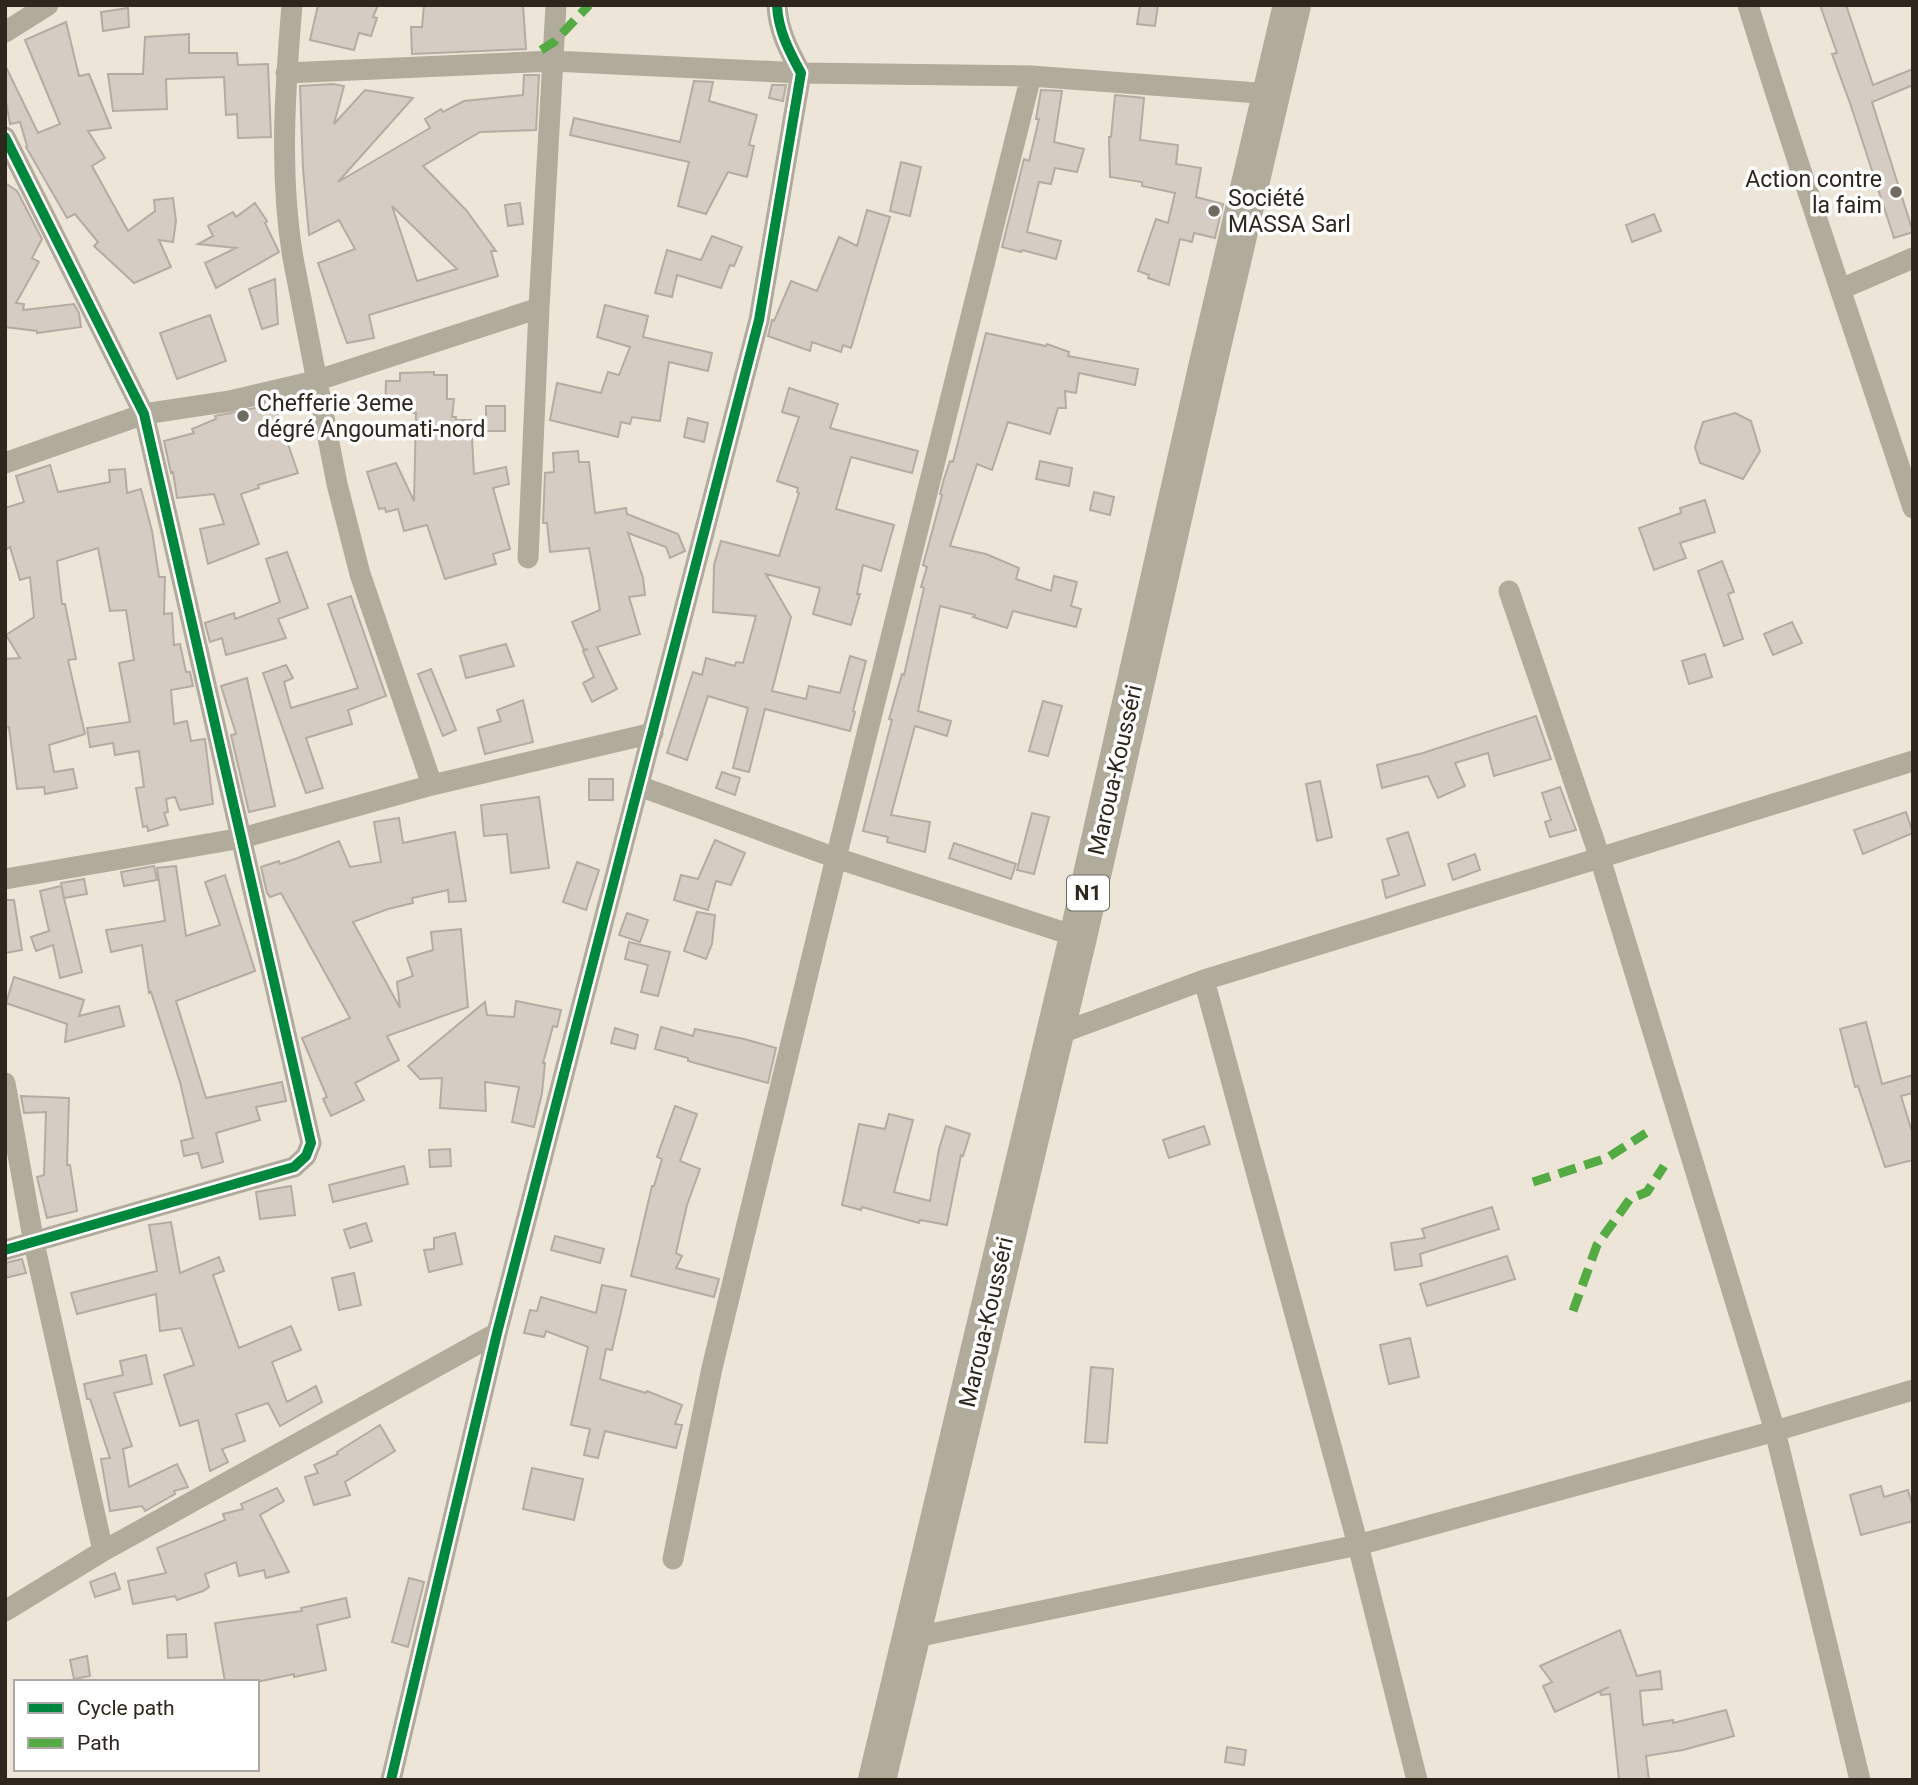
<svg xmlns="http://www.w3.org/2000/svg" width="1918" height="1785" viewBox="0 0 1918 1785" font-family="Roboto,sans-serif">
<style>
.building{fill:#d5ccc3;stroke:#b4aca3;stroke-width:2;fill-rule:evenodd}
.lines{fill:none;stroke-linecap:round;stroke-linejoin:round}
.street{stroke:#b0ab9b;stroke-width:21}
.highway{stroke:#b1ab9c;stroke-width:38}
.quiet{stroke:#54aa43;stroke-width:9;stroke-dasharray:18 9;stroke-linecap:butt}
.cycleway-casing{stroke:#fff;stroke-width:15}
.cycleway{stroke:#00873e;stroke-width:10}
.poi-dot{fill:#706a5f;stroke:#fff;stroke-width:2.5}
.labels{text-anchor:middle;stroke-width:7;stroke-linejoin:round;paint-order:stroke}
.shield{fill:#fff;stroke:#6c6862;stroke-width:2}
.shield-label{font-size:21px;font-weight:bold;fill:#2d271e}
.poi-label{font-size:23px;fill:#2d271e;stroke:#fff;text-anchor:start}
.street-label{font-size:23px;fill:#2d271e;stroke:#fff}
</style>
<rect width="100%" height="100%" fill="#ede5d8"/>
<path class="building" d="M318,5H378L373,17L377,18L371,36L359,33L354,50L310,40Z
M424,5H523L526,49L412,54L411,27H422Z
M1140,5H1158L1155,26L1137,24Z
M1820,5H1846L1873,85L1913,69V85L1872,102L1913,232L1894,238L1851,106L1832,54L1837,53Z
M128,8L129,27L103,31L101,12Z
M66,22L79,76L89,74L111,128L88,131L105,158L92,166L128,231L155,211L154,200L173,198L176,221L173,242L159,240L171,267L134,283L94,246L98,242L75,214L67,218L26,147L27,146L20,122L10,124L5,96V65L38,133L60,124L25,40Z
M189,34V53H237L238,65L268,64L271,137L238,138L237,114L226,115L224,77L166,79L167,109L113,111L108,74H143L145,37Z
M524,75H539L536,130L480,132L423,166L466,210L496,251H491L498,276L369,315L374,338L347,343L318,263L355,249L339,220L309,235L303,169L300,86L333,84L344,86L334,124L365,90L413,98L338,182L430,128L425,119L441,109L443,112L464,101L523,95ZM392,206L457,269L417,281Z
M694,81L713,82L709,101L757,115L749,145L754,146L747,177L728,172L706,214L678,206L689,162L570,135L574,118L680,142Z
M772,85H786L783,101L769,98Z
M1041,90L1062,91L1054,142L1084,149L1077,172L1055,168L1051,184L1039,182L1027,232L1061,241L1056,259L1022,250L1021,252L1002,247L1024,159L1029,161L1039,119H1036Z
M1115,95L1144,98L1140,140L1178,145L1176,164L1201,168L1196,197L1223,204L1215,238L1194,233L1192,242L1180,239L1169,285L1148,278L1149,275L1138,271L1156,219L1168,223L1175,193L1142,186V182L1110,177L1109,137H1111Z
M901,162L921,167L910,216L890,211Z
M5,183L17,191L42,239L32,258L39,262L16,303L24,304L23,310L74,304L79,313L81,327L37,333V331L5,327Z
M255,203L267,221L265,223L279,252L216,288L205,263L236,248L198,244L213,236L208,226L233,212L236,217Z
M520,203L523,224L508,226L505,205Z
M867,210L890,217L851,348L843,345L841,352L812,342L810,351L768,336L772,320L774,321L791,281L817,291L839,237L857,246Z
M1654,214L1661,231L1632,242L1626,225Z
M712,236L742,247L734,266L730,265L721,288L677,275L672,297L655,293L667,250L701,260Z
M275,279L278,324L262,329L249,289Z
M605,305L648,316L643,337L712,353L708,371L669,362L660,421L632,417L630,424L621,422L618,437L550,420L557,383L601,393L608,372L619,375L630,347L597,337Z
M210,315L226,361L177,379L160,333Z
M986,333L1046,346L1047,344L1069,352L1068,356L1138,369L1135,385L1079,373L1076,393L1065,391L1066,408H1058L1050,434L1008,422L992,470L977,464L950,546L986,554L1019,568L1016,579L1051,591L1054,576L1077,582L1071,606L1081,609L1076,627L1013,611L1007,628L973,617L975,615L940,606L918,711L951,721L947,736L915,726L891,815L930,822L925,852L887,842L888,837L863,831L892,720L889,719L902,674L904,675L924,588L921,587L927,567L923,565L942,495L940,494L944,479L950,461L953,462Z
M434,372V375H447V399H454L452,417H456V420H471L474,474L506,467L509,484L493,488L510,549L493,554L496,564L445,579L427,525L404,531L398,509L386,512L385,508L379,509L367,472L396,463L414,501L416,413L385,412L386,381H400V373Z
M789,388L838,404L830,428L918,451L912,473L851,457L836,509L894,525L881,571L863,565L857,594H860L851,625L813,614L820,588L766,574L791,617L772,691L806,699L809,686L840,693L850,656L866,661L853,711L855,712L850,731L765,709L749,772L733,768L748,708L708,696L687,760L667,753L693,672L702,675L706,658L735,666L736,662L743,663L756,616L713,612L714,565L721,541L779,556L799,493L797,492L798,488L777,481L799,417L782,412Z
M274,404L298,473L258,485L259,488L241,494L259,544L208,564L200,529L224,524L214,494L177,498L173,472L171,473L164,441L194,433L192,429L216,419L215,416Z
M486,406H505V431H486Z
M1735,413L1751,421L1760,451L1743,479L1700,463L1695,447L1703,422Z
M688,418L708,423L704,442L684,437Z
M578,451L579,462H589L595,513L626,508L627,514L678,534L685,551L670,558L666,547L628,533L643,578L645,595L629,597L640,634L597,647L617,689L592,702L583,683L594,677L583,651L588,649L584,650L572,622L600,610L589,548L550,552L547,523H543L545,473L554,472L553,453Z
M1040,461L1072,468L1069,486L1036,479Z
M50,465L58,492L110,482L109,470L125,469L127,493L141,489L152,531L159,577H165L164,614L172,613L174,645L180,644L186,672H190L193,686L171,690L174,724L187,721L191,741L205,739L213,804L180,810L175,797L166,799L168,812L164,813L168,825L148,831L147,826L143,827L136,788L144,787L139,751L115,755L113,743L90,747L87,728L130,722L119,663L134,660L126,610L110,611L98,548L57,561L62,604H65L76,659L68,660L85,734L49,745L54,772L73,769L77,788L45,794L44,787L17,789L9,727L5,728V659L20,658L6,635L34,617L30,577L20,580L10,547L5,550V508L24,502L16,476Z
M1094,492L1114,497L1110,515L1090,510Z
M1705,500L1715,532L1680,543L1686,558L1654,570L1639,528L1681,513L1680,508Z
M287,552L308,608L278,619L286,638L226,655L222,638L210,642L205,623L234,613L235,619L280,602L266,559Z
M1722,561L1734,592L1728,594L1743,639L1724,646L1698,571Z
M351,596L386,696L348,710L352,724L306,738L323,788L306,793L263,673L286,665L293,678L284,682L291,708L358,688L328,604Z
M1792,622L1802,643L1773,655L1764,634Z
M506,644L514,666L466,678L460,656Z
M1705,654L1712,677L1689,684L1682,661Z
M431,669L456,730L443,736L418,674Z
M247,678L275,806L249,812L231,735L236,734L221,686Z
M523,700L533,742L485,754L478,728L501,721L497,710Z
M1043,701L1062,706L1048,756L1029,751Z
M1536,716L1551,759L1494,776L1488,753L1455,763L1465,786L1438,798L1428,776L1382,788L1377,765L1423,753Z
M722,772L740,778L735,795L716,788Z
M589,779H613V800H589Z
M1320,781L1332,837L1317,841L1306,784Z
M1560,787L1576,830L1550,837L1545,822L1551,820L1542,793Z
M539,797L549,868L511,873L507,834L484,836L481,805Z
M1906,812L1913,833L1863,854L1854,830Z
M1032,813L1049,817L1034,874L1017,870Z
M399,818L403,843L455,832L466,901L449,902L448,890L412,898L413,903L388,909L353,922L400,1008L397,982L413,976L407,958L433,950L431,932L461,929L468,1007L387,1036L399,1060L355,1083L364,1100L331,1116L323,1099L327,1097L302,1038L350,1018L281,893L270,897L267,893L261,867L279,861L280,864L298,858L339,841L350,867L381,862L374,822Z
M1408,832L1425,885L1386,898L1382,880L1399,875L1387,839Z
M715,840L745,853L731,885L716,881L708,910L674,900L681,875L698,879Z
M954,843L1016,864L1011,879L949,858Z
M1475,854L1480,870L1453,880L1448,864Z
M577,862L599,870L586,910L563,902Z
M154,866L157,880L124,886L121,872Z
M176,866L186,936L220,925L205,882L225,875L255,971L176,1001L206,1098L282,1082L286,1101L256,1107L260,1120L216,1133L223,1162L202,1168L198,1153L184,1156L181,1141L193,1138L180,1082L151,992L149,993L142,945L111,952L106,930L165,921L157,868Z
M84,879L87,894L64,898L61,883Z
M61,886L82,972L60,978L53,945L36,951L31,937L49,931L40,891Z
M5,900H14L22,950L5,953Z
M697,912L715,915L712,944L706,959L684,951Z
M627,913L648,920L640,942L619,935Z
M629,942L670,952L658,996L641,992L648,965L625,959Z
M14,977L84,1000L79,1016L119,1006L124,1026L65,1042L67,1024L6,1003Z
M516,1001L561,1010L557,1027L553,1026L543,1063H545L542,1093L534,1127L512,1122L519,1087L485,1082L486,1111L440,1108L442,1078L420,1079L408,1066L485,1002L487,1015L514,1017Z
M1866,1022L1882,1084L1913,1075V1093L1901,1096L1913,1135V1160L1885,1167L1858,1086L1855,1087L1840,1029Z
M661,1027L693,1036L695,1029L744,1039L776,1048L768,1083L688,1061V1058L655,1049Z
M615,1028L638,1035L635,1049L611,1043Z
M21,1096L69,1098L67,1165H70L77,1211L47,1218L37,1177L44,1175L46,1112L24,1113Z
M675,1106L697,1114L680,1161L700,1169L687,1205L676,1253L682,1256L676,1268L719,1279L714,1297L631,1276L652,1186H654L662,1159L657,1157Z
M889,1114L913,1120L894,1192L930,1201L939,1149L946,1126L970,1134L963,1156L961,1155L947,1225L920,1220L919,1223L862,1207L861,1210L842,1205L859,1124L885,1129Z
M1204,1126L1210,1144L1169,1158L1163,1140Z
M450,1149L451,1166L430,1167L429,1150Z
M404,1166L408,1184L333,1202L329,1185Z
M291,1186L295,1215L260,1219L256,1192Z
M1492,1207L1499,1229L1420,1254L1422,1266L1395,1270L1391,1243L1425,1238L1422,1229Z
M171,1222L180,1273L219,1257L224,1271L213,1275L239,1348L291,1326L301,1350L272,1362L287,1402L316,1386L322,1402L280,1426L268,1403L236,1414L245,1441L222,1449L228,1462L210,1471L198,1420L180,1426L164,1375L194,1365L181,1328L160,1331L156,1294L77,1314L71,1293L157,1271L149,1225Z
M366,1223L372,1241L350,1248L344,1230Z
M455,1233L462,1264L429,1272L424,1250L434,1249V1238Z
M555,1236L604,1249L600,1263L551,1250Z
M1507,1256L1515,1279L1427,1306L1420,1284Z
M22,1259L26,1273L5,1278V1263Z
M354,1273L361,1305L339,1310L332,1278Z
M602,1285L626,1290L612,1350L606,1349L600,1379L646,1393L647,1391L682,1405L675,1424L682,1425L676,1448L605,1431L598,1458L584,1455L590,1429L571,1425L588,1347L546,1331L544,1337L524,1333L530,1310L537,1311L541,1297L596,1313Z
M1410,1338L1419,1377L1389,1384L1380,1345Z
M146,1355L152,1384L114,1393L132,1446L123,1449L129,1487L177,1464L188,1487L174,1491L175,1494L145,1511L142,1506L110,1511L101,1459L110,1458L90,1399H87L84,1384L123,1375L120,1361Z
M1091,1367L1113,1369L1107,1443L1085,1442Z
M380,1425L395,1451L345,1482L350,1495L314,1505L305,1477L318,1473L314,1465L338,1454L337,1452Z
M532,1468L583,1479L574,1520L523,1509Z
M1881,1486L1884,1497L1908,1490L1913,1508V1521L1861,1535L1850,1495Z
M277,1488L284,1501L260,1515L289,1572L266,1578L264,1570L239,1576L236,1562L205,1574L209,1587L203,1591L177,1600L175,1596L133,1604L128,1581L166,1573L157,1548L225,1520L223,1514L243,1509L241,1504Z
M115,1573L120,1589L95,1597L90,1582Z
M409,1578L424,1582L408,1647L392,1642Z
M346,1598L350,1617L317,1625L326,1670L294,1677V1674L257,1682H225L215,1623L302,1611L301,1608Z
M1620,1630L1637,1676L1660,1671L1662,1689L1640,1691L1643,1725L1673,1720V1723L1726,1710L1734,1736L1683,1750L1646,1756L1649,1780H1619L1610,1694L1601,1695L1600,1692L1609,1687L1555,1712L1543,1686L1552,1682L1540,1666Z
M186,1634L187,1657L168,1658L167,1635Z
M87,1656L90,1676L74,1679L70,1660Z
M1227,1747L1246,1750L1244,1765L1225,1762Z"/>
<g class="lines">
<path class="street" d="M1748,5C1800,174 1858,340 1913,508
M5,32L48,5
M286,73L553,61L801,73L1031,76L1272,94
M5,137L144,414L311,1143L306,1156L294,1167L5,1250
M1841,289L1913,258
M5,463L144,414L230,401L315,381L539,308L556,5
M528,558L539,308
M1509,591L1600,858L1775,1431L1860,1780
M432,785L653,733
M639,786L836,858L1078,937
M5,879L242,838L432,785L360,574L337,484L293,258C279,175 285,89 292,5
M1204,980L1358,1545L1417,1780
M1053,1036L1204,980L1913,761
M5,1083L34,1243L103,1551
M673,1559L712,1368L836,858L1031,76
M5,1611L103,1551L497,1333
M911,1638L1358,1545L1775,1431L1913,1390
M391,1780L497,1333L759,320L801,73C789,51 778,30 777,5"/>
<path class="highway" d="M877,1780L1078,937L1207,368L1292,5"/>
<path class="quiet" d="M541,50L554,42L589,5
M1533,1182L1607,1158L1646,1133
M1573,1311L1597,1245L1630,1199L1647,1192L1664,1166"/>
<g class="cycleway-casing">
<path id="cycleway" d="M5,137L144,414L311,1143L306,1156L294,1167L5,1250
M391,1780L497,1333L759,320L801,73C789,51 778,30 777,5"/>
</g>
<use href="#cycleway" class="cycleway"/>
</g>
<g class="poi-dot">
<circle cx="1896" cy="192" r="7"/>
<circle cx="1214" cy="211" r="7"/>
<circle cx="243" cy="416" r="7"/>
</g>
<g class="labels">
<rect class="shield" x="1067" y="875.5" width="42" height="35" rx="5"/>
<g class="shield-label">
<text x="1088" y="900">N1</text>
</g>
<g class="poi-label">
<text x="1882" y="187" text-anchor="end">Action contre<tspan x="1882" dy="26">la faim</tspan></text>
<text x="1228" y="206">Société<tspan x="1228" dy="26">MASSA Sarl</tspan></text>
<text x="257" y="411">Chefferie 3eme<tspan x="257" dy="26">dégré Angoumati-nord</tspan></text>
</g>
<g class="street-label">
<text transform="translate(1115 770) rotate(-77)" y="8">Maroua-Kousséri</text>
<text transform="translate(986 1322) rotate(-77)" y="8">Maroua-Kousséri</text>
</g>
</g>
<rect width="1918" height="1785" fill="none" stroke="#2d271e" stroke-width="14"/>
<rect x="14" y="1680" width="245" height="91" fill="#ffffff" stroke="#aba9a5" stroke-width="2"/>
<rect x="28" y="1703" width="35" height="10" fill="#00873e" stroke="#aba9a5" stroke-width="2"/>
<text x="77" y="1715" font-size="21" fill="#2d271e">Cycle path</text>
<rect x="28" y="1738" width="35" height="10" fill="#54aa43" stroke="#aba9a5" stroke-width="2"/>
<text x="77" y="1750" font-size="21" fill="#2d271e">Path</text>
</svg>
